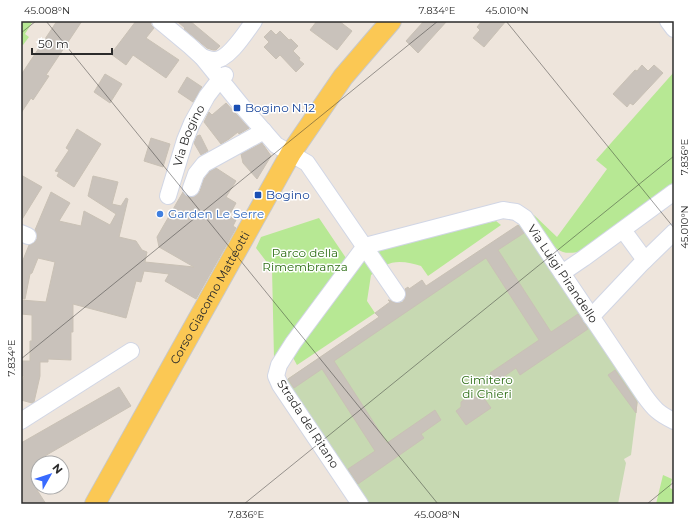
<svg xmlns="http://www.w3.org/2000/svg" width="695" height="525" viewBox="0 0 695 525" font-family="Montserrat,sans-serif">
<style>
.green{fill:#b7e894}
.cemetery{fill:#c7d9b2}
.building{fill:#c9c2bb;stroke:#c9c1b5}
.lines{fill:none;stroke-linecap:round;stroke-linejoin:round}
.minor-casing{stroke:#d1d6e5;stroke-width:18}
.major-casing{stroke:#c8c8c8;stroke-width:22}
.minor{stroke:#fff;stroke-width:16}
.major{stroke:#fbc854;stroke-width:20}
.ticks{fill:none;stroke:#2b2b2b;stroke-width:1;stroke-opacity:0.45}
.transit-dot{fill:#1a4fb4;stroke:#fff;stroke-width:1.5}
.shop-dot{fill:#3f7fe0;stroke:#fff;stroke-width:1.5}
.labels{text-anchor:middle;stroke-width:3;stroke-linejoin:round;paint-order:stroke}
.transit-label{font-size:12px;fill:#164399;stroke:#fff;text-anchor:start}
.street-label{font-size:12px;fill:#2b2b2b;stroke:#fff}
.shop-label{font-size:12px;fill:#366cbe;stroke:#fff;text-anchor:start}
.park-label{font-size:12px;fill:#2d6e15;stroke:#fff}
.neatline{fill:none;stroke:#2b2b2b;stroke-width:1.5}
.ticks-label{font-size:10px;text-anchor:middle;fill:#2b2b2b}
</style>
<rect width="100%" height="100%" fill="#eee5dc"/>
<path class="green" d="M21,21H33L25,34L29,37L23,45L21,44Z
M674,72V182L583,251C577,252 569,254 563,252C551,248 537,227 534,215L557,237L607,169L596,160Z
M319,218L348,261L274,358L272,269L256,248L261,237Z
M496,221L501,225L428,276L421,266C410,263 396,259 385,266L375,250L472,222L473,226Z
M363,257L374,273L371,275L367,301L375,313L297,365L291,354Z
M663,475L672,479L670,488L674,490V504H656Z"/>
<path class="cemetery" d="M520,224L638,399L631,455L624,459L626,463L618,504H370L286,380Z"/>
<path class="building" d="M57,21H82L46,75L49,76L33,100L31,98L21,113V75Z
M136,21H151V25L154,28L146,38L179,60L166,78L133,55L126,65L111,54Z
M177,21H190L220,46L216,50H213L207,48L184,29L185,28Z
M317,21H339L352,31L337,50L310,30Z
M424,21H447L418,53L406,41Z
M482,21H506L484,47L473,38L480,30L477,27Z
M271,30L276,35L280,31L289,40L291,39L298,46L293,51L300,58L299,60L304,64L296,72L280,55L276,59L264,47L269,42L264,37Z
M642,65L648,71L654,65L663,73L633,105L630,103L627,107L613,94L635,70L637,71Z
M105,74L122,84L110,103L94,92Z
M187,77L202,87L193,102L178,92Z
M226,103L249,128L239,134L238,132L229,139L221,144L204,122L209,112L212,115Z
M77,129L101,144L74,187L57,176L59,172L55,171L69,150L66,148Z
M200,135L208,151L201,155L194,143L197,136Z
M151,138L170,144L163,167L144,161Z
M262,143L271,156L257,179L243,163L241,154Z
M216,168L236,181L226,197L236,203L229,216L236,220L233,226L236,228L196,299L165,281L169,274L144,271L141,282L136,281L126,318L73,304V332H71V360L48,359V362H40V376L34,402L32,403L21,400V387L24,376H21L22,361H30V341H32V315L21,314V300L46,302L55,262L38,258L32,273L30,274L25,299L21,298V265L29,245L34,243L37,239V234L35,230L51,192L70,203L59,221L81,226L84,211L110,225L116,214L88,196L93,176L118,182L112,204L121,206L126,198L128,199L119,237L136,241L142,250L147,252L145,262L194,267L159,247L157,237L183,192L184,194L188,197H193L197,195L200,191L204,179L210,171Z
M21,175L42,187L21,221Z
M518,225L524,233L498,250L551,332L578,314L588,329L520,375L516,368L496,382L490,373L539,340L486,258L334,361L387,443L435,410L441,420L421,434L424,438L358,484L348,469L375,451L322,369L294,388L288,379L379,317L375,313L390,302L388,300H389L393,302L397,303L403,302L405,298L406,294L405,289L408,287L409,289L422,280L426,286Z
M615,370L637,402L636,413L608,375Z
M119,387L131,406L38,460V489L37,490L46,504H21V443Z
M471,394L476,398L481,394L491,408L466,425L456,411L461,407V402Z"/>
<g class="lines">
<g class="minor-casing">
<g id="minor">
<path d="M160,21L190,46L202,57L241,105L276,145L307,163L397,294"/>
<path d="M668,21L674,29"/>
<path d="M202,57C206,58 210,60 214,60C228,61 246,32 254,21"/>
<path d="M191,188L196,174L204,164L264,131"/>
<path id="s1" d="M168,196L185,140L192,123L207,96L220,79L225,75"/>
<path d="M623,230L645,260"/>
<path d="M21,233L28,236"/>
<path id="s2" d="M365,246L503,210L516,212L525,218L562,273L644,395C654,409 659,414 674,421"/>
<path d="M562,273L584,258L674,192"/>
<path d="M591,317L641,264L674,232"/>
<path d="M21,421L131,351"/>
<path d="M360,504L280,385L276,376L279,365L293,343L365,246"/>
</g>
</g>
<g class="major-casing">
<g id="major">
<path id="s3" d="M95,504L291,153L343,77L391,21"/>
</g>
</g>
<use href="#minor" class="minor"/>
<use href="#major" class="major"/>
</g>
<path class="ticks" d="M46,21L438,504M506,21L674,228M21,33L36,21M21,359L438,21M244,504L674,156M647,504L674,482"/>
<g class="transit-dot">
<rect x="233" y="104" width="8" height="8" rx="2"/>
<rect x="254" y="191" width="8" height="8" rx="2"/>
</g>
<circle class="shop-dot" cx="160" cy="214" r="4"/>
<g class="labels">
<g class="transit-label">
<text x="245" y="112">Bogino N.12</text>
<text x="266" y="199">Bogino</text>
</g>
<g class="street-label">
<text dy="4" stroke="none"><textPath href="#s1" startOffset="64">Via Bogino</textPath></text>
<text dy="4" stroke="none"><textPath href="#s2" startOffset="234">Via Luigi Pirandello</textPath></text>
<text dy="4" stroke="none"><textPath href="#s3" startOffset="236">Corso Giacomo Matteotti</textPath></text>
<text transform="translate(308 424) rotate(57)" y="4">Strada del Ritano</text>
</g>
<g class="shop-label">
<text x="168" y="218">Garden Le Serre</text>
</g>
<g class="park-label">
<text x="305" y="257">Parco della<tspan x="305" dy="14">Rimembranza</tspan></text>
<text x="487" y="384">Cimitero<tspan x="487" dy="14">di Chieri</tspan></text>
</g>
</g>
<rect width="695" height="525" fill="none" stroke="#ffffff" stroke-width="44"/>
<g transform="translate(50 475) rotate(51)"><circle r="19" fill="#ffffff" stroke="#aaaaaa"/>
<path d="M0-3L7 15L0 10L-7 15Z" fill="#386aff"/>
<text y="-6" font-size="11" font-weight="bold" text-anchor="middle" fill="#2b2b2b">N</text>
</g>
<path d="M32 48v6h80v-6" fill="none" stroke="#2b2b2b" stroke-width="2"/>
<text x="38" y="48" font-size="12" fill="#2b2b2b" stroke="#ffffff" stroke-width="3" paint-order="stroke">50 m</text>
<rect x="22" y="22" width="651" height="481" class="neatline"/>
<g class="ticks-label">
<text x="47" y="14">45.008°N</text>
<text x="437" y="14">7.834°E</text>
<text x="507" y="14">45.010°N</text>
<text transform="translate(684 157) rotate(-90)" y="4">7.836°E</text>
<text transform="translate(684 227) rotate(-90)" y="4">45.010°N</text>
<text transform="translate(11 358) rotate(-90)" y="4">7.834°E</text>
<text x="246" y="518">7.836°E</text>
<text x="437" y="518">45.008°N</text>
</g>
</svg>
